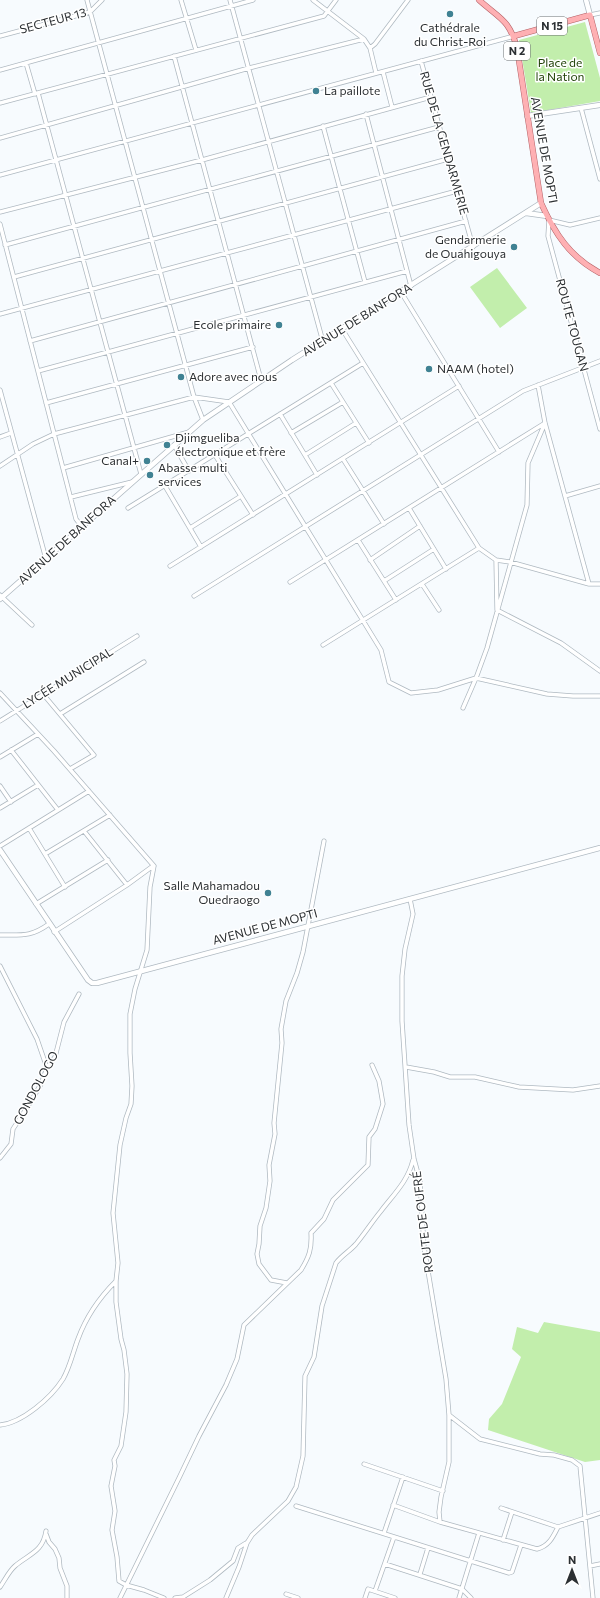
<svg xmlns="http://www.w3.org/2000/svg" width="600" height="1598" viewBox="0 0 600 1598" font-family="Commissioner,sans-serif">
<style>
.green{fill:#c2eeac}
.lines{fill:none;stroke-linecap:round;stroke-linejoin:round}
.street-casing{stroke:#afb9c1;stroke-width:5}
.secondary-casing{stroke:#afb9c1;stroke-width:6}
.primary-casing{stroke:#b46166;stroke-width:6}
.street{stroke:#fff;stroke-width:3.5}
.secondary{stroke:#fff;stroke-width:4.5}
.primary{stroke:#feb0b3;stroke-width:5}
.poi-dot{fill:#408293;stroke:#fff;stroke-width:1.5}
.labels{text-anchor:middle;stroke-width:3;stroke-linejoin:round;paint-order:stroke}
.shield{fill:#fff;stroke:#6b6e70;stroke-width:1}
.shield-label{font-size:11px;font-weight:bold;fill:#2c3033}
.street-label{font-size:12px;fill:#2c3033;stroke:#fff}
.poi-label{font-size:12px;fill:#2c3033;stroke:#fff;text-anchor:start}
.park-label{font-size:12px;fill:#204207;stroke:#fff}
</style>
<rect width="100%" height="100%" fill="#f7fbfe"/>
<path class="green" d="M585,22L600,78V101L531,113L519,40Z
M497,268L527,308L500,328L470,287Z
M544,1322L600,1332V1460L585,1462L488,1430L489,1419L502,1404L521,1357L512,1349L517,1327L538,1333Z"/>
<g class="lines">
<g class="street-casing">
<path id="street" d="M87,0L194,397L203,420
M181,0L196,50
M230,0L323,342
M313,0L364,39L370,48L376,73
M590,15L600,13
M0,36L90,12L102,0
M370,48L375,44L408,0
M174,56L261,380
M421,61L473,247
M26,63L35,94
M0,70L253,0
M383,72L392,107
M38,93L141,474
M0,103L324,16L336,0
M581,108L600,179
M366,114L411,286
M323,126L365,282
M0,138L249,68L364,39
M0,175L514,36
M0,212L202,160L431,97
M600,218L570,225L549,220L548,236L600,429
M0,224L76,519L82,527
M5,245L439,127
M14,277L448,159
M401,292L499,452
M0,314L457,191
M342,329L479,548L496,560L497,610L561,643L600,671
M30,341L466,221
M38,371L407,271
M331,383L369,443
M538,385L545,423L589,584
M0,390L46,559
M46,403L253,347
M280,414L317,475
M291,433L343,402
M0,437L11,433
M174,445L189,471
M215,455L253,515
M305,455L356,423
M343,459L384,524
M0,466L33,444L54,434L194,397L229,402L381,650L389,682L411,693L438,690L476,678L547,694L573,696H600
M63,468L189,432
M165,486L201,547
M565,496L600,486
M71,497L132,482
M128,508L363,363
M409,508L446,569
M190,528L241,496
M358,540L396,600
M370,560L420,526
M496,560L510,562L589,584H600
M170,566L459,386
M384,581L434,549
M290,582L545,423L528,463L527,505L487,648L476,678L463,708
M422,584L439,610
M0,595L32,625
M194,596L523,391L600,361
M323,645L479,548
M0,693L54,751L154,866
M43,694L94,755L70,769
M60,714L144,662
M0,721L137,636
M11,750L58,810
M0,757L38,734
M0,786L11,802
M0,808L38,785
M29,828L65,887
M84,831L127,885
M0,846L89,791
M45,854L110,815
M154,866L150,887L147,950L135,989L130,1014V1053L132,1086L131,1104L126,1118L120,1145L113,1213L118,1263L116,1281V1302L121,1339L124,1350L127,1374L126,1412L121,1446L114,1460L115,1466L111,1486L115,1511L112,1530L117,1557L119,1581L126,1585L144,1590L164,1598
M410,899L413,914L405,949L402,976V1021L409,1125L414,1159L420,1181L424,1247L446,1379L449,1415V1462L441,1497L439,1512L440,1522
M36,904L108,860
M54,932L127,885L153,866
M0,935C22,935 31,937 49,924
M0,966L37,1039L47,1068
M406,1067L434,1072L450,1077H475L519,1087L573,1090L600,1086
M0,1158L11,1144L13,1129L30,1103L41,1084L47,1068L55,1057L64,1022L79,994
M287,1283L271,1280L259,1264L257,1254L259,1244L260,1226L266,1208L270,1181L269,1165L275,1134L274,1123L282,1043L281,1029L286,1001L297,973L303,952L324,841
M449,1415L480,1439L540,1454L554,1455L572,1460L580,1466L593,1598
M0,1425C22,1423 51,1398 63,1379C70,1367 73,1352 78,1339C86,1317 100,1297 116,1281
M364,1464L443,1491
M393,1505L440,1522L537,1549C549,1546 553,1537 558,1527
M296,1506L509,1573L512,1572L521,1545
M501,1508L558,1527L600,1513
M384,1533L403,1477
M46,1534L49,1542L55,1549L59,1558L60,1568L67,1586V1598
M503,1540L512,1512
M385,1564L462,1589L471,1598
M590,1566L600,1564
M420,1574L428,1548
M0,1587C5,1580 9,1571 15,1566C29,1554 43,1552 46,1531
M375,1591L394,1537
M286,1594L298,1598
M120,1598L179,1478L199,1436L226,1385L237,1359L244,1325L301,1270C309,1257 312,1249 311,1233L324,1219L333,1200L368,1165L369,1137L375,1129L383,1104L379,1081L372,1065
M175,1598L183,1597L210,1580L233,1561L238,1548L246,1543
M226,1598L239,1567L247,1543L252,1535L288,1501L296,1487L303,1456L305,1376L314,1357L322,1306L336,1263C342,1255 350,1251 356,1244C365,1233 372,1222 381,1211C394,1194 408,1181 413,1160
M365,1598L368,1589L395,1598
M459,1598L479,1533"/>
</g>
<g class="secondary-casing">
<path id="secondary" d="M586,0L590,15
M527,116L600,105
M526,213L547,216
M0,599L203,420L292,360L541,203
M0,850L88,980L92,983H97L600,848"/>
</g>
<g class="primary-casing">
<path id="primary" d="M479,0C500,19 509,19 517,48L541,203C555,234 570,257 600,273
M514,36L590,15L600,53"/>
</g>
<use href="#street" class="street"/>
<use href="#secondary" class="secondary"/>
<use href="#primary" class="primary"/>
</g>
<g class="poi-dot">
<circle cx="450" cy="14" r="4"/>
<circle cx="316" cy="91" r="4"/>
<circle cx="514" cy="247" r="4"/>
<circle cx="279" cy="325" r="4"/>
<circle cx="429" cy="369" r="4"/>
<circle cx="181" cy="377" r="4"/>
<circle cx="167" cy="445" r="4"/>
<circle cx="147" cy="461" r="4"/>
<circle cx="150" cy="475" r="4"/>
<circle cx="268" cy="893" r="4"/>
</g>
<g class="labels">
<g class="shield">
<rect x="537" y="17" width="30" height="18" rx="3"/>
<rect x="504" y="42" width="26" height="18" rx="3"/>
</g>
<g class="shield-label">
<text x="552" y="30">N 15</text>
<text x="517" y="55">N 2</text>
</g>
<g class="street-label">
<text transform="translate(53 21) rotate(-15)" y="4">SECTEUR 13</text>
<text transform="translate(444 143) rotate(74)" y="4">RUE DE LA GENDARMERIE</text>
<text transform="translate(544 150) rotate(80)" y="4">AVENUE DE MOPTI</text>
<text transform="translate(357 320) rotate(-32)" y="4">AVENUE DE BANFORA</text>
<text transform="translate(572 325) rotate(75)" y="4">ROUTE TOUGAN</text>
<text transform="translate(67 540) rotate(-42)" y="4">AVENUE DE BANFORA</text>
<text transform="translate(68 678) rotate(-32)" y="4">LYCÉE MUNICIPAL</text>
<text transform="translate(265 927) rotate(-15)" y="4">AVENUE DE MOPTI</text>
<text transform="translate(36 1088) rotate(-62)" y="4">GONDOLOGO</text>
<text transform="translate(423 1222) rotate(-97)" y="4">ROUTE DE OUFRÉ</text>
</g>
<g class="poi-label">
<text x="450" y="32" text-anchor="middle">Cathédrale<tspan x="450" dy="14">du Christ-Roi</tspan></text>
<text x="324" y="95">La paillote</text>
<text x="506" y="244" text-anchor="end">Gendarmerie<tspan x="506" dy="14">de Ouahigouya</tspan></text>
<text x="271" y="329" text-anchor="end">Ecole primaire</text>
<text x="437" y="373">NAAM (hotel)</text>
<text x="189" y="381">Adore avec nous</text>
<text x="175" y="442">Djimgueliba<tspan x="175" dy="14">électronique et frère</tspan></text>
<text x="139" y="465" text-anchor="end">Canal+</text>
<text x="158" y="472">Abasse multi<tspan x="158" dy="14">services</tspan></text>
<text x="260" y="890" text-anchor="end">Salle Mahamadou<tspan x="260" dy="14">Ouedraogo</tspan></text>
</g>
<g class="park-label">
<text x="560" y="67">Place de<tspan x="560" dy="14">la Nation</tspan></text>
</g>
</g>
<g transform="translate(572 1570)" stroke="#ffffff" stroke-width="3" paint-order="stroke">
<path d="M0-3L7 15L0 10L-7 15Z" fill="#2c3033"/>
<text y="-6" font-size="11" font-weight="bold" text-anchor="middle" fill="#2c3033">N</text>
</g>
</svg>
